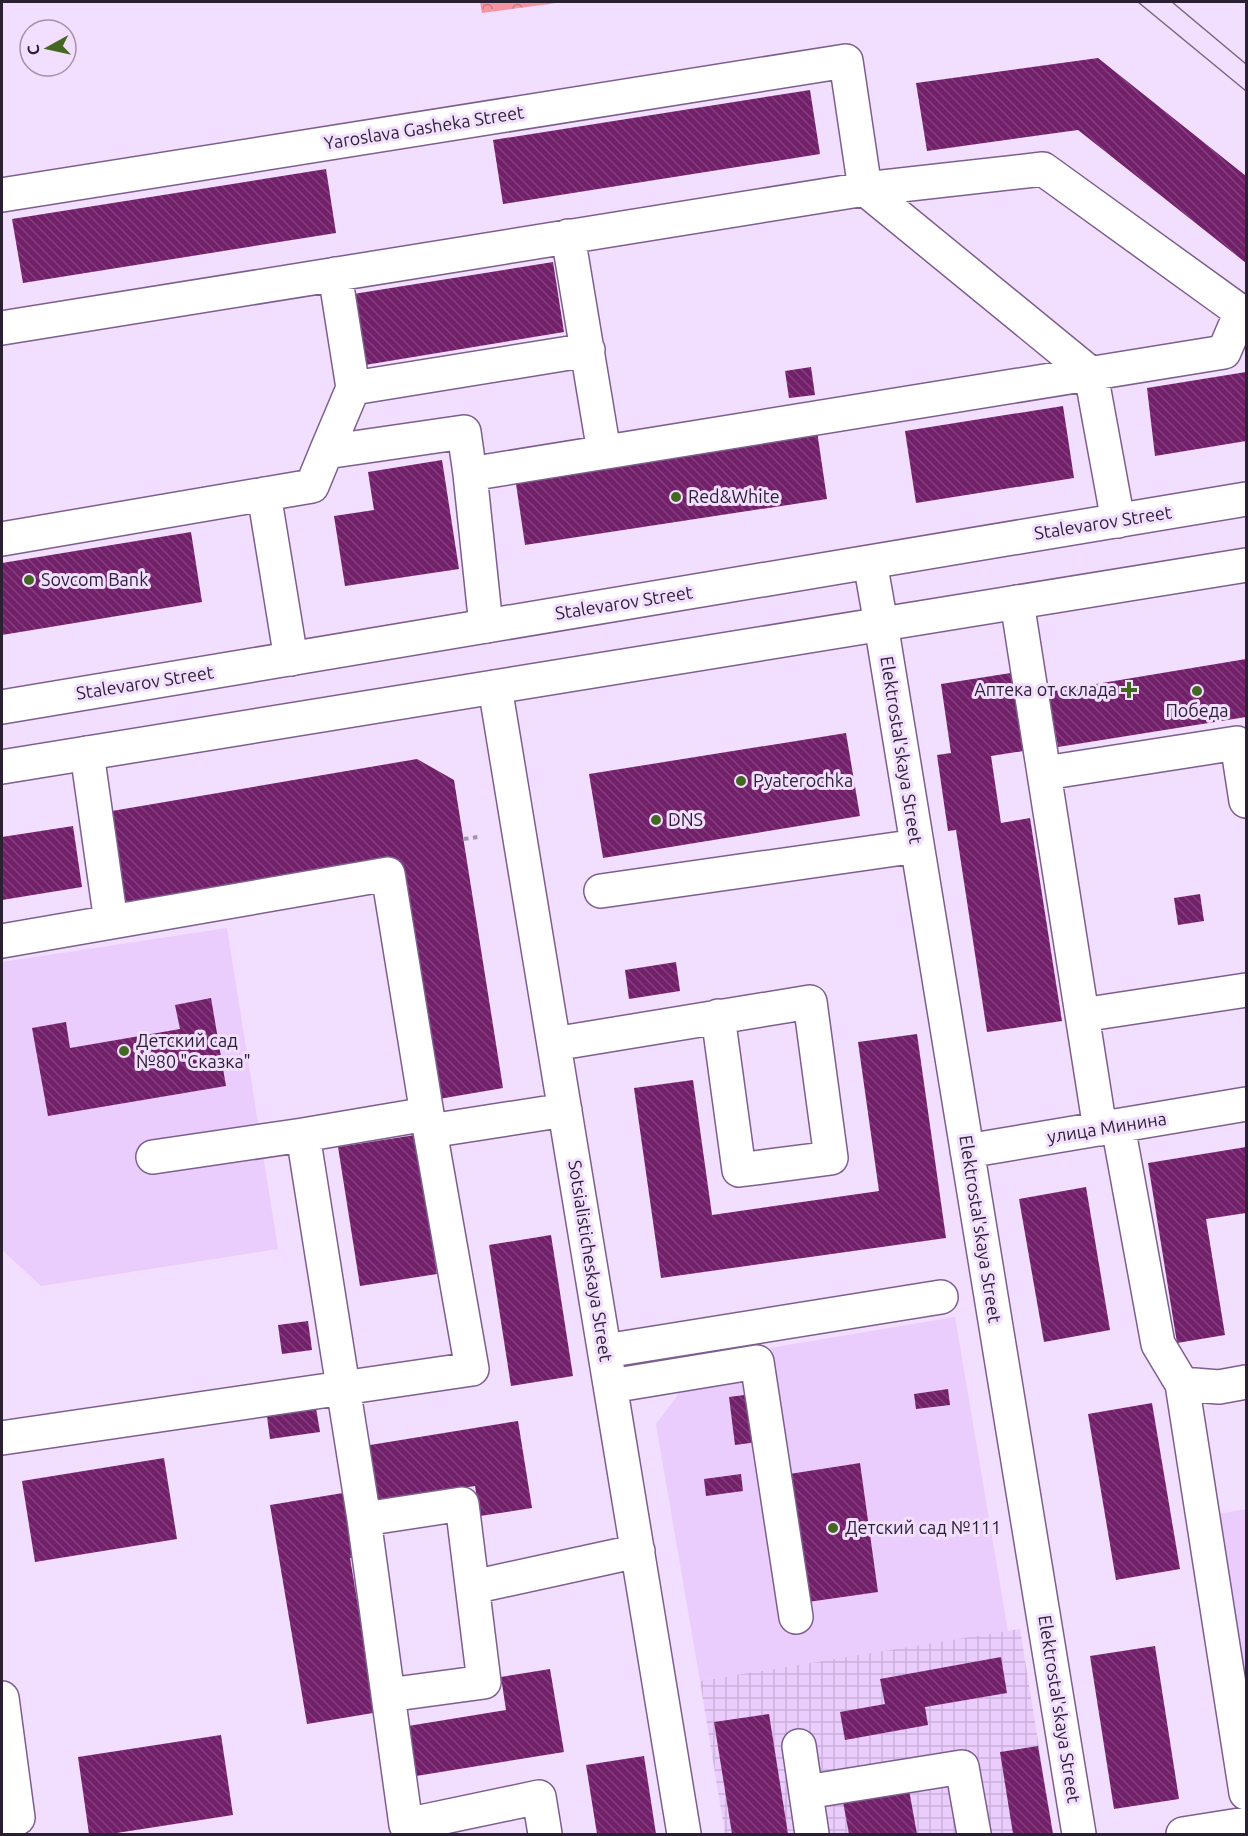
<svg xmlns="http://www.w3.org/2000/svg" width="1248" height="1836" viewBox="0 0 1248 1836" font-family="Ubuntu,sans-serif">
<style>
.built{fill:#eacdfc}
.industrial{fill:url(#industrial-grid)}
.forest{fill:url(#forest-crowns)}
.building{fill:url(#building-back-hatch)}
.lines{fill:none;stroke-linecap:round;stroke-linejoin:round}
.minor-casing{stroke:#7c5f8e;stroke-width:36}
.major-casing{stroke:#7c5f8e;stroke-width:36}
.path{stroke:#a392ad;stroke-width:4;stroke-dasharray:4.5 4.5;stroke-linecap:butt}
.minor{stroke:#fff;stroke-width:33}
.major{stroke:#fff;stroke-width:33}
.tram{stroke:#76677f;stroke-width:1.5}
.poi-dot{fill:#446821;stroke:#f2defe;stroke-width:2}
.labels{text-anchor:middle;stroke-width:6;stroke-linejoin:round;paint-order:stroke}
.street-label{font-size:18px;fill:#2b1f32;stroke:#f2defe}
.poi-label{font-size:18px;fill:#2b1f32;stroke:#f2defe;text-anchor:start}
</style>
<defs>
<pattern id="industrial-grid" width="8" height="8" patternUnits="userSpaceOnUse" patternTransform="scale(1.5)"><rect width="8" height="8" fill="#eacdfc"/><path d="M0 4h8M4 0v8" fill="none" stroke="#c9b0d8"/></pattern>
<pattern id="forest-crowns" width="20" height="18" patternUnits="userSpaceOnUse" patternTransform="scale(1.5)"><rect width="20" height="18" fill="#f695a1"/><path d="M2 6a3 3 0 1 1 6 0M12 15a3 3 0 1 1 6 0" fill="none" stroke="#c77984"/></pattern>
<pattern id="building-back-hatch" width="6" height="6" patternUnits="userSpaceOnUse" patternTransform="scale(1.5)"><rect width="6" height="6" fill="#73206b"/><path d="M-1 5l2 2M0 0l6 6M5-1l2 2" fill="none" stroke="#823f7c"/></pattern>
</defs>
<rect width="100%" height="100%" fill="#f2defe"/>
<path class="built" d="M227,928L278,1249L41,1286L2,1250V962Z
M955,1317L1008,1632L700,1681L656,1424L678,1395L673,1364Z
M1246,1509V1799L1200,1517Z"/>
<path class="industrial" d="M1020,1629L1053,1834H725L700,1681Z"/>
<path class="forest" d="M480,2H564L482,13Z"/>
<path class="building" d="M1098,58L1246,176V263L1078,130L927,151L916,83Z
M810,90L820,154L503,204L493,140Z
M326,169L336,233L23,283L12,219Z
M553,262L564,332L359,366L347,295Z
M811,367L815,395L789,398L785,371Z
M1246,372V441L1155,456L1147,388Z
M1063,406L1074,478L916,503L905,431Z
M817,431L827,499L525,545L515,477Z
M442,460L459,569L345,586L334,516L374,510L368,472Z
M191,532L202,602L2,635V563Z
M1246,659V717L1058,747L1048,692Z
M1017,672L1030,750L991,756L1001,823L1030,818L1062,1021L987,1032L956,830L948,831L937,755L951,753L941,684Z
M846,733L860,816L603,858L589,774Z
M417,759L454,780L503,1088L433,1100L395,859L122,905L106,812Z
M73,826L82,887L2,900V837Z
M1200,894L1204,921L1178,925L1174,898Z
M676,962L680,991L629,999L625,970Z
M211,998L226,1086L48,1116L32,1028L66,1022L70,1048L180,1029L175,1005Z
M917,1034L946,1238L661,1278L634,1088L693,1080L712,1215L879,1191L858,1042Z
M415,1135L437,1274L360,1286L338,1147Z
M1246,1147V1213L1206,1219L1225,1335L1177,1343L1148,1163Z
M1086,1187L1110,1330L1044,1342L1019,1199Z
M551,1235L573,1376L511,1386L489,1245Z
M308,1321L312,1350L282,1354L278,1325Z
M948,1389L950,1405L916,1409L914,1394Z
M752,1394L758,1442L735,1445L729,1397Z
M315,1402L320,1432L270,1439L266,1409Z
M1152,1403L1180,1569L1116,1580L1088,1414Z
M518,1421L532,1508L480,1516L475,1486L373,1502L364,1446Z
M164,1458L177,1539L35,1562L22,1481Z
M860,1463L878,1592L801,1603L783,1475Z
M741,1474L743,1491L706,1496L704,1479Z
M349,1492L359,1557L350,1558L365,1648L374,1646L385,1711L307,1724L270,1505Z
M1155,1646L1179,1799L1114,1809L1090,1656Z
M1001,1657L1007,1693L925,1707L928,1725L845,1740L840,1712L885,1704L880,1679Z
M550,1669L564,1752L410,1777L402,1727L506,1710L501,1677Z
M769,1714L788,1834H732L714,1722Z
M221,1735L233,1815L110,1834H89L78,1757Z
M1038,1746L1053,1834H1013L1000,1752Z
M644,1756L656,1834H597L586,1765Z
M909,1790L917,1834H849L843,1802Z"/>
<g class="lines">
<g class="minor-casing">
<path id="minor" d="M2,195L846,61L865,189L1091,374L1118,521
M568,236L604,452
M2,328L865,189L1043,169L1241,312L1224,352L470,474L464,432L326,452L312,486L2,539
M353,388L588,350
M326,452L353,388L335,274
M470,474L486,626
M264,494L291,659
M1017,602L1100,1129
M881,624L1079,1834
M495,687L684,1834
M87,753L111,922
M1045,773L1237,743L1246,801
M601,891L917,846
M2,941L388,874L427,1114L303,1135L364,1519L462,1504L484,1682L388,1695L406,1825L539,1797L545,1834
M1082,1015L1246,990
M554,1044L810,1002L831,1158L739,1170L718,1016
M1118,1126L1158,1344L1182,1384L1219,1387L1246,1382
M430,1131L565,1110
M967,1151L1246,1104
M153,1157L303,1135
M605,1351L941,1297
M1182,1384L1246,1793
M611,1386L757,1362L796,1617
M2,1438L472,1369L427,1114
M364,1519L388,1695
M473,1587L638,1551
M2,1698L18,1818L2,1826
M799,1746L812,1834
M806,1792L962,1767L974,1834
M1183,1834L1246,1824"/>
</g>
<g class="major-casing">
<path id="major" d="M870,562L881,624
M2,707L1246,499
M2,767L1246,565"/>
</g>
<path class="path" d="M464,839L478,837"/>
<use href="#minor" class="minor"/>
<use href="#major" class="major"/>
<path class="tram" d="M1138,2L1246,91
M1172,2L1246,64"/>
</g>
<g class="poi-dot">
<circle cx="676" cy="497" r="6"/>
<circle cx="29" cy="580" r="6"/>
<path d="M1126 681h6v6h6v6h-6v6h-6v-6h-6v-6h6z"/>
<circle cx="1197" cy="691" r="6"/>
<circle cx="741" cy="781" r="6"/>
<circle cx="656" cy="820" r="6"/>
<circle cx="124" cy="1051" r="6"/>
<circle cx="833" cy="1528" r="6"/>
</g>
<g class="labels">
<g class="street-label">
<text transform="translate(424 128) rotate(-9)" y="6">Yaroslava Gasheka Street</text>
<text transform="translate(1103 523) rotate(-9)" y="6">Stalevarov Street</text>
<text transform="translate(624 603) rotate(-9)" y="6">Stalevarov Street</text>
<text transform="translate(145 683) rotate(-9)" y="6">Stalevarov Street</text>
<text transform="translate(901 750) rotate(81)" y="6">Elektrostal'skaya Street</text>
<text transform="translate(1107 1128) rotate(-9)" y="6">улица Минина</text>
<text transform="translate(980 1229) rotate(81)" y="6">Elektrostal'skaya Street</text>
<text transform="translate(590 1261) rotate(81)" y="6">Sotsialisticheskaya Street</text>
<text transform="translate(1059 1709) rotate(81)" y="6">Elektrostal'skaya Street</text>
</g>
<g class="poi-label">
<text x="688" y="503">Red&amp;White</text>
<text x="41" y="586">Sovcom Bank</text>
<text x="1117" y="696" text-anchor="end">Аптека от склада</text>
<text x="1197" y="717" text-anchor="middle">Победа</text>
<text x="753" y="787">Pyaterochka</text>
<text x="668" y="826">DNS</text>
<text x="136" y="1047">Детский сад<tspan x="136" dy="21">№80 "Сказка"</tspan></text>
<text x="845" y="1534">Детский сад №111</text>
</g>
</g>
<rect width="1248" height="1836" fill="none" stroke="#2b1f32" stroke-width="6"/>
<g transform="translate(48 48) rotate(262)"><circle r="28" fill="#f2defe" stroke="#a292ac" stroke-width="1.5"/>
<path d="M0-4.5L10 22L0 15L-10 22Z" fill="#446821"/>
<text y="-9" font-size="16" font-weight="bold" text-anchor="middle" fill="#2b1f32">С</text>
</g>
</svg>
